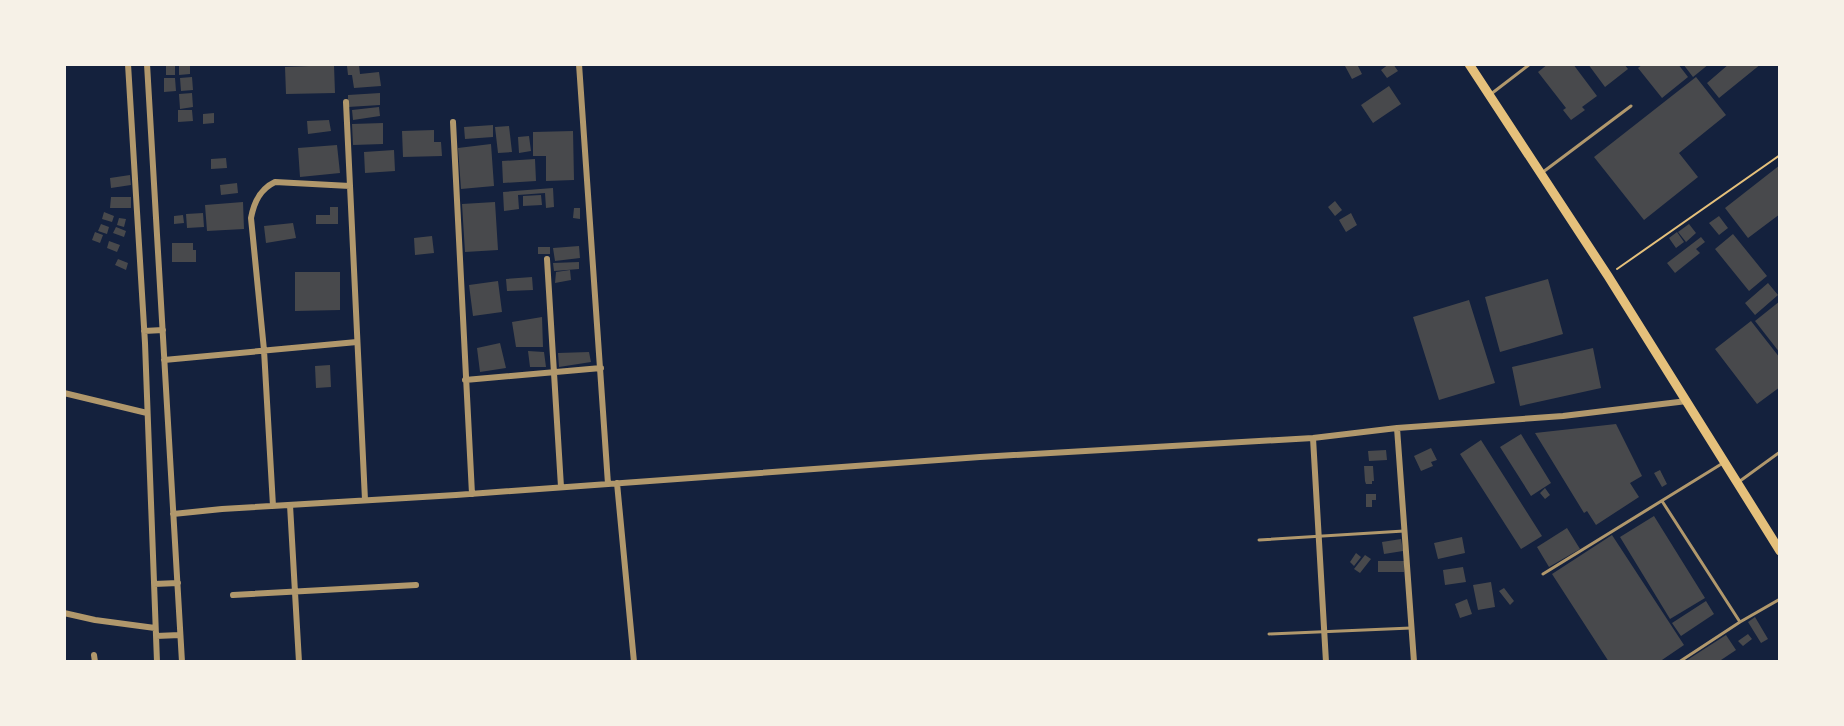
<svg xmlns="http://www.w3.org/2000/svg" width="1844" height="726" viewBox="0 0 1844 726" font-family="'DejaVu Sans',sans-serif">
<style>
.building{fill:#48494c}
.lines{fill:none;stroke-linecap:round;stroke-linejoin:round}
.path{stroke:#e5c07b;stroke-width:2}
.service{stroke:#b1986c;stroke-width:3}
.minor{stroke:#b1986c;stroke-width:6}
.primary{stroke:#e5c07b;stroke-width:9}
</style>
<rect width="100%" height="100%" fill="#14213d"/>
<path class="building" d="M166,64H175V75H166Z
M179,64H190V74L179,75Z
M1347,64H1357L1362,74L1352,79L1345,66Z
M1389,64H1393L1398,71L1387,78L1381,70Z
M1548,64H1573L1597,96L1582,107L1585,110L1571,120L1563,110L1566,108L1538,72Z
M1588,64H1624L1628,69L1605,87Z
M1643,64H1678L1688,77L1662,98L1638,68Z
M1683,64H1709L1693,77Z
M1729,64H1761L1719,98L1707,83Z
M334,65L335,93L286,94L285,67Z
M359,65L360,74L379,72L381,86L354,88L352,75H348L347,66Z
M192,77L193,90L181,91L180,78Z
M1696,77L1726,115L1679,153L1698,177L1644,220L1594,157Z
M164,78H175L176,91L164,92Z
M1389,86L1401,104L1373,123L1361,105Z
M192,93L193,107L180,109L179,94Z
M380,93V105L348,107V95Z
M379,107L380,116L353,120L352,110Z
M178,110H192L193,121L178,122Z
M214,113V123L203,124V114Z
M329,120L331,131L308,134L307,121Z
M383,123V144L353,145L352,124Z
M493,125V137L465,139L464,127Z
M509,126L512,152L498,153L495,127Z
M434,130V142H441L442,156L403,157L402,131Z
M573,131L574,180L546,181V156H533V132Z
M529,136L531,151L519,153L518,137Z
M491,144L494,186L461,189L458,148Z
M337,145L340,173L300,177L298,148Z
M394,150L395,171L365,173L364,152Z
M226,158L227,168L211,169V159Z
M535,159L536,181L503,183L502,161Z
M1780,165V214L1748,238L1725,208Z
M130,175L131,185L111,188L110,178Z
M237,183L238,193L221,195L220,185Z
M553,188L554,207L546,208L545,193L518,195L519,209L504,211L503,192Z
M541,195L542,205L523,206V196Z
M111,197H131V208H110Z
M1335,201L1342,210L1335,216L1328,207Z
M243,202L244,229L207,231L205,205Z
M495,202L498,250L465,252L462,204Z
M330,207H338V224H316V215H330Z
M574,208H580V219L573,218Z
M104,212L114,216L112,222L102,219Z
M203,213L204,227L187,228L186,214Z
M1351,213L1357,225L1346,232L1339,220Z
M183,215L184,223L174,224V216Z
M1719,216L1728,228L1719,235L1709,223Z
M119,218L126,219L124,227L117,225Z
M293,223L296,238L266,243L264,226Z
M101,224L109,227L107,234L98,231Z
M1689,224L1696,233L1686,242L1678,232Z
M116,227L126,231L124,237L113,233Z
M95,232L103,235L100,243L92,240Z
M1677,232L1684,242L1676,248L1669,238Z
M1733,234L1767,276L1749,291L1715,249Z
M432,236L434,253L415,255L414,238Z
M1701,237L1705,242L1696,249L1700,253L1675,273L1667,263Z
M109,241L120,245L117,252L107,248Z
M172,243H193V250H196V262H172Z
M579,246L580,258L555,261L553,248Z
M538,247H550V254H538Z
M118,259L128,263L126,270L115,265Z
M579,262V269L554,271L553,263Z
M570,270L571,280L555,283L556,272Z
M295,272H340V310L295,311Z
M532,277L533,290L507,291L506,279Z
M1548,279L1563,334L1500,352L1485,297Z
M498,281L502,312L473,316L469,285Z
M1768,283L1778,295L1755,315L1745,303Z
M1469,300L1495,383L1439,400L1413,317Z
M1780,301V353L1755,321Z
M542,317L543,347H516L512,322Z
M1751,321L1780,358V387L1757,404L1715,349Z
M500,343L506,368L480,372L477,348Z
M1593,348L1601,388L1520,406L1512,367Z
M528,351L544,352L546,367H530Z
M589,352L591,362L559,367L558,353Z
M330,365L331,387L316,388L315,366Z
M1616,424L1642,476L1630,483L1639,497L1596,525L1587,511L1584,513L1535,433Z
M1521,434L1551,483L1531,496L1500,447Z
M1481,440L1542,536L1521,549L1460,454Z
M1431,448L1437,460L1431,462L1433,466L1421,471L1414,456Z
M1386,450L1387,460L1369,461L1368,451Z
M1364,466H1373L1374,481H1372V484H1366L1365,481Z
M1660,470L1667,484L1662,487L1654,473Z
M1545,488L1550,495L1545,499L1540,493Z
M1366,494H1376V500H1372V507H1366Z
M1654,516L1705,598L1670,619L1620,537Z
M1567,528L1580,549L1549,567L1537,547Z
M1612,535L1684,645L1659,662H1609L1552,574Z
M1462,537L1465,553L1438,559L1434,543Z
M1401,539L1403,551L1384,554L1382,542Z
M1356,553L1361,557L1354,566L1350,562Z
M1365,555L1371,559L1360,573L1354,569Z
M1378,561H1404V572H1378Z
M1463,567L1466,582L1445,585L1443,570Z
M1491,582L1495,607L1478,610L1473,585Z
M1504,588L1514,601L1510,605L1499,591Z
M1467,599L1472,614L1460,618L1455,604Z
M1706,601L1714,614L1681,636L1672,623Z
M1755,617L1768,639L1761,643L1748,622Z
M1748,634L1752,639L1743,646L1738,641Z
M1726,635L1736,650L1718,662H1684Z"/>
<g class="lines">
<path class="path" d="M1617,269L1780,155"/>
<path class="service" d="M1491,94L1530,64
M1543,172L1631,106
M1740,481L1780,452
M1662,501L1740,622L1679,662
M1259,540L1404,531
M1543,574L1723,463
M1740,622L1780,599
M1269,634L1411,628"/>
<path class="minor" d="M128,64L145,343L157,662
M147,64L182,662
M579,64L608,484
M346,102L365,500
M453,122L472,494
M547,259L561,487
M144,331L163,330
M164,360L357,342
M465,380L601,368
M64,393L147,413
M1397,428L1414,662
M1313,438L1326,662
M617,483L634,662
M290,505L299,662
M273,506L264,350L251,218C254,202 260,189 275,182L350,186
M173,514L222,509L456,495L980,457L1313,438L1397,428L1563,416L1687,401
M154,584L178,583
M233,595L416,585
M64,613L95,620L155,628
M156,636L180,635
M94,655L95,662"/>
<path class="primary" d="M1469,64L1608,276L1780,551"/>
</g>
<rect width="1844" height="726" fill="none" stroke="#f6f1e7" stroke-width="132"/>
</svg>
